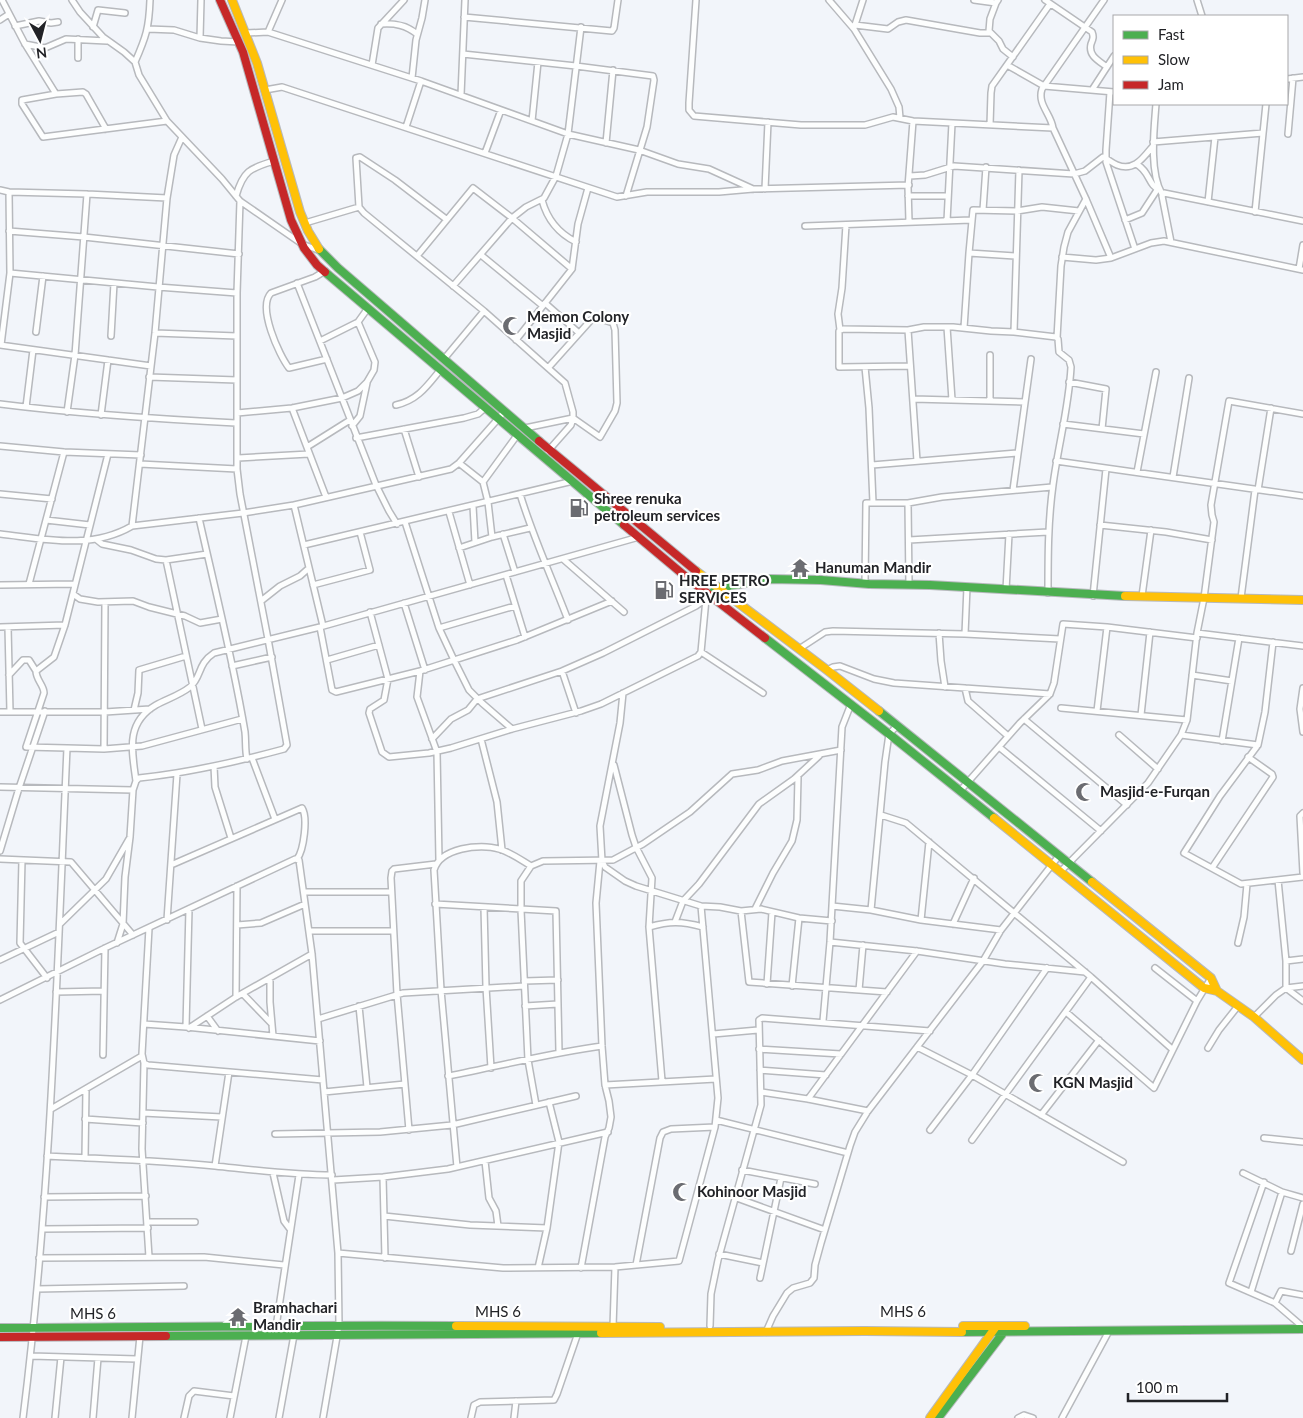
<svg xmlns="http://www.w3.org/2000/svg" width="1303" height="1418" viewBox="0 0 1303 1418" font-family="Lato,sans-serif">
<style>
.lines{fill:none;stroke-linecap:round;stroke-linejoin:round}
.street-casing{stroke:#b7b9bd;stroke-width:8}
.fast-casing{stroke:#b7b9bd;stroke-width:10}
.slow-casing{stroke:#b7b9bd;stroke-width:10}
.jam-casing{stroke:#b7b9bd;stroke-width:10}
.street{stroke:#fdfefe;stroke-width:5}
.fast{stroke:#4caf50;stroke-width:8}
.slow{stroke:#ffc107;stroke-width:8}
.jam{stroke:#c62828;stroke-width:8}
.labels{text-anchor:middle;stroke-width:4.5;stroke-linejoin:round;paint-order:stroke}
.poi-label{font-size:15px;font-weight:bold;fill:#222327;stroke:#fff;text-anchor:start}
.street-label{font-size:15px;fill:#222327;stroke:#fff}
</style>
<rect width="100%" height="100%" fill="#f2f5fa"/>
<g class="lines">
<g class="street-casing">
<path id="street" d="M2,0L25,44L56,94L83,92L86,94L106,129
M72,0L80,12L103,37L124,52L135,62L139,75L167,121L222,179L240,201L302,244L318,250
M696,0L689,103V110L694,116L801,125H865L893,117L913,121L1053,128L1086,199L1111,258L1151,243L1164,241L1303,270
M829,0L854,29L891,89L899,107L900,118
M974,0L996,3L998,0
M1045,0L1092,32C1094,37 1093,39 1091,44C1088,56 1099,61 1107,67
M1197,0L1202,16
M996,3L990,19L989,31L999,41L1003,49L1013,57
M464,17L612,31L614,28L618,0
M0,20L9,14
M381,24C395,23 406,25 417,34
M855,25L888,29L898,22L906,20L980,33H990
M15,26L39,21L51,23L58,22
M93,27L98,10L125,13
M854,28L863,0
M148,29L174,30L200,38L221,41L239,42
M268,32L282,0
M246,33L268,32L421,81L568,134L639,150L678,164L709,169L753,189
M200,38L201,0
M25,44L45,48L66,39L107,41
M463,54L576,66L653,76L654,80L647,127L626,196
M78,58V39
M135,62C146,37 149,28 150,0
M372,65L378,28L404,0
M1007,65L1044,86L1114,92
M412,78L416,40L422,18L425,0
M1287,79L1303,77
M265,90L282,87L617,197L647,192H719L753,189L909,185
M1092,90L1114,56
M1110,92L1106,150V162L1135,249
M56,94L22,100V104L43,137L167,121
M461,95L465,0
M1156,104C1154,130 1149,171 1162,194
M532,121L538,62
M990,125L991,93L992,86L1050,4
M406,127L421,81
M1053,128C1051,114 1037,104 1042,89L1104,0
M1288,134L1293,78
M1153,142L1263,133
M606,143L613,70
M485,153L501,110
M1136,164C1150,171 1148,186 1160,190
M910,176L925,175L954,166L1074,174L1085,171L1103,157C1108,159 1112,163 1117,165C1134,172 1143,158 1153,146
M765,189L768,122
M0,190L9,192L87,194L167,198
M236,196C243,171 250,168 274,161
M908,196H948
M542,200C547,219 558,233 576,242
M1208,202L1215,137
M983,210L986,167
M1255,212L1266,104
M446,219L395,180L360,157L356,158L359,207L364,213L484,311L565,383L573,412V418L571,425L548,451
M1125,220L1142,213L1157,190
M947,221L952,123
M909,222L908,187L913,121
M305,223L359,207
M805,226L971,220
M9,231L84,237L239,254
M1171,242L1162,196L1164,193L1303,221
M969,253L973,210L1017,211L1042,207L1079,211
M481,255L543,306
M417,256L473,188L512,218L572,269
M1062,257L1096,260L1111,258
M1299,269L1303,245
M325,271L315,277L271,293C257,307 279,355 289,368L327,359
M10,273L158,287L237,293
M297,283L376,485L389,511L397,524
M453,286L512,218L526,207L544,198L556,176L568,134L581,27
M545,303L579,333
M947,327L952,400
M964,328L969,253L1015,256
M840,330L838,314L842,288L846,225
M908,330L917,461
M36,332L43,276
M1014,332L1019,170
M155,333L237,336
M111,336L114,283
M1057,338L1061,266L1064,247L1068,232L1086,199
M516,340L572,269L578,224L588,188
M320,341L358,322L368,308
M0,345L151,366
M1,345L10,273L9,192
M444,359L484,311
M910,366L839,367V331L843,329L908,330L924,327H953L991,331L1014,332L1056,337L1058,339L1059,352L1069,360L1071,367C1069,407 1058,446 1053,485C1048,521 1048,557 1048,593
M865,367L869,408L873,503
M149,377L237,380
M1069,382L1106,389L1102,429
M913,399L1025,402
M990,401V355
M0,404C79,414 157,419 236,423
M396,405C418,400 427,386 441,369
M26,407L33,350
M292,408L326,497
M67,412L75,355L87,194
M237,413L292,408L342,398L358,391L367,382L374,370L375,362L358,322
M101,415L108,360
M1063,424L1144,434
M352,426L360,416L367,383
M525,428L573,418L600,437L615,411L617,403L615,330L613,323L598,318L591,320L548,368
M404,429L419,477
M356,438L464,418L478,414L486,407
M0,446L64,452L141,455
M307,447L350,420
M238,458L309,454
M1056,461L1303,496
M459,463L483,482
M140,464L237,469
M872,465L1017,453
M1137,472L1156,372
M1173,477L1189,378
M1013,490L1031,359
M1258,490L1271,408
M0,494L52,499
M520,494C533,537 552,578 568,620
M908,503L909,585
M294,505L323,626
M473,506L475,542
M449,512L470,585
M199,518C215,589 233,660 245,732C246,741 245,750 247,759
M46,520L90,525
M405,522L439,628L454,660L469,690L482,703L512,729
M1100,525L1166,532L1212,540
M132,526L155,333L167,198L174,155L182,137
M0,534C45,539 91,550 132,526L243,513L294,505L451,469L459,463L505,411
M503,534L515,572
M492,537L488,502L483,482L518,434
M97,540L102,544L131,550L156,559L166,560
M909,540L1048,532
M304,545L573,481
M459,548L492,537L530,528
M563,559L624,612
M506,575L525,637
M29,584L64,452
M865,584L866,503H908L942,497L1052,487
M0,585L75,584
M313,585L370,570L360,532
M1006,590L1009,534
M73,594L80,599L98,602L133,601L149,607L185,616L200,623L222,619
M1093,596L1106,469
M1142,596L1151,530
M1241,598L1255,490
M261,601L280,586L300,576L309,568
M404,603L425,670
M370,612L388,679L384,700L370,709L369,713L382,752L389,757L429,753L451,748L512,729L581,711L601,704L698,656L701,652L706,599
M0,627L65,625
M8,627L10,712
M320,627L332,690L336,692L420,671L517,640L612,601
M439,628L515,606
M939,633L941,661L945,687
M1197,633L1303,646
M965,634L967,587
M1273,642L1265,712L1258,745L1220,796L1184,853L1241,884L1303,877
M799,649L825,632L833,631L965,634L1060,639
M701,652L763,693
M327,660L379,645
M232,666L272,657
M827,670L833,667L840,666L874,679L894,683L1050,694
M420,671L417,697L437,752L439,860
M562,671L576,713
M9,675L23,660H29L36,671
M1192,675L1232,681
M965,688L968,701L1008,736
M1303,688L1300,709L1303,732
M623,693L620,723L600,826L602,861L605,867L625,881L636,886L701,906L720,907L741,911L761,909L799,918L832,921
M1061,708L1187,720
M134,710L138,693L139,670L186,656
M1097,711L1107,627
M0,712H105L150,709
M1141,715L1150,632
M1024,719L1127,805
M202,729L166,560L207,554
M1119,735L1158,769
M1181,735L1258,745
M432,739L451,719L468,710L477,699L562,671L603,653L696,606L706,599
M481,739L497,802L502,850
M1222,741L1239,638
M999,747L1101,831
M67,748L26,747L44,693C44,685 36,680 36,671L54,657L65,625L108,454
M104,749L142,746L242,719
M252,758L275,819
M614,765L632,835L636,847L652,878L649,927L662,1081
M214,766L215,787L231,838
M136,781C132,751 125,723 156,705C167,699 180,695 190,687C202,677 197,664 214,653L320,627L639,537
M0,787L133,790
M960,791L1020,723L1050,694L1054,683L1063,624L1107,627L1197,638
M1303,813L1300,816L1303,873
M881,815L906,823L1091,977L1172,1049
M0,851L19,788L45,711
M0,859L71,862L133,935
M22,860L20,943L47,978
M171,865L302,808C308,817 304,850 297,859
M1212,868L1273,777L1272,774L1248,757
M1061,871L1148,783L1181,735L1187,720L1197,633L1204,598L1214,522L1212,515L1211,505L1229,401L1303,414
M1278,880L1286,961V988L1303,1001
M304,892H391
M435,904L556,911L559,1052
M832,906L871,910L921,920L1001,930
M484,907L486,987L491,1068
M189,909L186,1027L320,1041
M755,909L773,873L792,841L797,820L798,777
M871,910L885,762L889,734L897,726
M741,911L749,982L887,992
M167,920L177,774
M921,920L929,842
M675,922L683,901L699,884L759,804L794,779L819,756
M60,924L106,879L129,839
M953,924L974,878
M237,925L261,923L305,904
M649,927C670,921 681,921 703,927
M149,928L142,1054L144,1063L148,1065L323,1080
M309,931H393
M830,942L917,951L1005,964L1085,972
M117,943L123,924L125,877L130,837L133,790L136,781L139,778C188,773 236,762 284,749L287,745L268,639L240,494L237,469V293L240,201
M1238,943L1244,917L1247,884
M0,960L59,932
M1286,961L1303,959
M1155,968L1197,1001
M270,978V1002L273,1036
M524,981L558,980
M767,984L772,912
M792,986L799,918
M859,990L863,945
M56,992L104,991
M243,994L271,1023
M236,997L237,886
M0,1000L105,948L295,859L299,860L312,954L338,1253L339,1325L323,1418
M359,1006L367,1087
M525,1006L558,1004
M1066,1012L1154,1088L1197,1001L1211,978
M207,1016L218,1031
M1254,1017L1276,995L1286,988L1303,986
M318,1019L403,993L524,986
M823,1021L830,942L842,727L851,704
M144,1024L186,1027
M189,1028L236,997L312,954
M713,1034L758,1030
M917,1047L972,1075L1123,1162
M1208,1048L1219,1030L1238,1006
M759,1049L841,1054
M103,1055L105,948
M144,1063L142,1149L149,1257
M760,1070L826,1075
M448,1076C500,1066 550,1053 602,1046
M605,1085L716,1079
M324,1092L405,1084
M761,1092L808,1099L868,1111
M808,1099L917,951
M536,1105L528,1060L521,910V881L531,866L543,861L613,860L643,844L690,812L732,774L758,770L782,761L841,750
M51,1109L142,1056
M143,1113L222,1117
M1041,1115L1099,1040
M85,1119L143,1123
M716,1120L848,1153
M409,1130L397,994L391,878L392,871L394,869L436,864
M930,1130L972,1075L1047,968
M275,1134L380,1132L452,1125L576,1096
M1264,1138L1303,1142
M972,1140L1091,977
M47,1156C103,1159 159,1160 215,1166C254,1170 293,1175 332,1175
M85,1158L86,1089
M485,1161L489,1198L496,1211L498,1226
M215,1166L229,1072
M457,1167L441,990L434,870C440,848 480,843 499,849C510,852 521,860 531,866
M742,1170L815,1184
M273,1173L284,1221L290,1229
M1243,1173L1282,1192L1303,1198
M383,1177L385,1258
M333,1180L383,1177L448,1169L608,1132
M1264,1182L1229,1283L1275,1303L1303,1327
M44,1197L146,1196
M734,1197L825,1230
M384,1216L470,1225L547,1228
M148,1222H195
M42,1229L148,1228
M1291,1251L1303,1204
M338,1253L503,1268L615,1267L679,1261L715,1127L718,1098L701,906
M719,1254L763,1263
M39,1258L204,1257L284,1265
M636,1265L660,1138L663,1132L671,1129L715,1127
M538,1268L547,1228L559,1142L549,1102
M581,1268L605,1137L609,1128L611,1117L609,1101L605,1085L602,1046L596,903L600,861
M760,1278L781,1178
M37,1289L184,1286
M1251,1292L1282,1192
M1275,1303L1281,1291L1303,1295
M710,1326L711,1294L718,1260L761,1105L759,1020L762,1018L930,1031
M276,1327L299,1175
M613,1327L615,1267
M766,1332L773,1316L787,1293L793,1288L810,1283L814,1278L815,1265L821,1243L850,1146L855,1132L868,1111L983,961L1001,930L1058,857
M31,1356L137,1359
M23,1418C51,1196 57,972 67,748L104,749L105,602
M55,1418L61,1357
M93,1418L98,1358
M132,1418L140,1336
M184,1418L189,1396L194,1391L234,1396
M230,1418L246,1336
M279,1418L294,1335
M471,1418L474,1405L480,1402L554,1400L557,1394L578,1333
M514,1418L516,1401
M1018,1418L1024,1415L1033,1418
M1062,1418L1109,1331"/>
</g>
<g class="fast-casing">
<path id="fast" d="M319,249L338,268L539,441
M325,272L624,525
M710,595L717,588L769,579L821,580L869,584L930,585L1125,596
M765,638L889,734L994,818
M879,711L1092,882
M0,1328C152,1327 304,1325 456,1326
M962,1332L1303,1329
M166,1336L601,1333
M938,1418L1003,1333L1004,1329"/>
</g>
<g class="slow-casing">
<path id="slow" d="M232,0L257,63L300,212L308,231L319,249
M696,571L827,670L879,711
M1125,596L1303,600
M994,818L1204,988L1217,991
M1092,882L1211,978L1217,991L1254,1017L1303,1060
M456,1326L660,1327
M963,1326H1025
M601,1333L865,1331L962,1332
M930,1418L995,1328"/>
</g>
<g class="jam-casing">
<path id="jam" d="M220,0L243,52L291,220L304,248L317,265L325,272
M539,441L696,571
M624,525L685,576L765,638
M0,1337L166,1336"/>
</g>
<use href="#street" class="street"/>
<use href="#fast" class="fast"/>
<use href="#slow" class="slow"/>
<use href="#jam" class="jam"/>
</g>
<defs>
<g id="mosque-bare" transform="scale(1.5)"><path d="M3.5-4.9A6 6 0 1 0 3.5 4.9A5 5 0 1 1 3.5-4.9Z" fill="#6b6c71" stroke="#fff" stroke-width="2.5" paint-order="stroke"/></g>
<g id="fuel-bare" transform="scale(1.5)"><path d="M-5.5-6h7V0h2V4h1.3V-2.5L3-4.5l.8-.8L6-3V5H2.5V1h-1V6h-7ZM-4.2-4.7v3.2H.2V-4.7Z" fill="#6b6c71" stroke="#fff" stroke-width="2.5" paint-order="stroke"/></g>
<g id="temple-bare" transform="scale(1.5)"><path d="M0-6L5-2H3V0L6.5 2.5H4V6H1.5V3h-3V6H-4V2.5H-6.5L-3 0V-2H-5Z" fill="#6b6c71" stroke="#fff" stroke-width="2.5" paint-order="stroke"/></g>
</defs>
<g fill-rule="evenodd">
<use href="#mosque-bare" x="512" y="326"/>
<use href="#fuel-bare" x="579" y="508"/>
<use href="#temple-bare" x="800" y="568"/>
<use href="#fuel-bare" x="664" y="590"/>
<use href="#mosque-bare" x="1085" y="792"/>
<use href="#mosque-bare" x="1038" y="1083"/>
<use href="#mosque-bare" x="682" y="1192"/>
<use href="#temple-bare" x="238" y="1317"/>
</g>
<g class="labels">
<g class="poi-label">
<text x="527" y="322">Memon Colony<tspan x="527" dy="17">Masjid</tspan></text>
<text x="594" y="504">Shree renuka<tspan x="594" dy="17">petroleum services</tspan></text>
<text x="815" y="573">Hanuman Mandir</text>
<text x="679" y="586">HREE PETRO<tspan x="679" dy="17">SERVICES</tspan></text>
<text x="1100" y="797">Masjid-e-Furqan</text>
<text x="1053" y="1088">KGN Masjid</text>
<text x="697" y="1197">Kohinoor Masjid</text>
<text x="253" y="1313">Bramhachari<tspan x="253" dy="17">Mandir</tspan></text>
</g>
<g class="street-label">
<text x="498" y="1317">MHS 6</text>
<text x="903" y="1317">MHS 6</text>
<text x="93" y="1319">MHS 6</text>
</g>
</g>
<rect x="1113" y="15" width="175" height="90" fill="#ffffff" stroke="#a7a7a9"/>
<rect x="1123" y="31" width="25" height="8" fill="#4caf50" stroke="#a7a7a9"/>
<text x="1158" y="40" font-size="15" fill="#222327">Fast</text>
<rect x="1123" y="56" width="25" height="8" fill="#ffc107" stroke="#a7a7a9"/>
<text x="1158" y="65" font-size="15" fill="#222327">Slow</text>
<rect x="1123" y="81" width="25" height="8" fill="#c62828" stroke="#a7a7a9"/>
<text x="1158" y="90" font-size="15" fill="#222327">Jam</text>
<g transform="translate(40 40) rotate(173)" stroke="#ffffff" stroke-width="4" paint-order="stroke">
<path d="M0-4L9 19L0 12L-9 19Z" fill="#222327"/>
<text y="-8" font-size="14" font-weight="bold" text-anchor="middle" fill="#222327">N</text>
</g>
<path d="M1128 1393v8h99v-8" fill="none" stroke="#222327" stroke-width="2.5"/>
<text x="1136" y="1393" font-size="15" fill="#222327" stroke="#ffffff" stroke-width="4" paint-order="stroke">100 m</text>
</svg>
